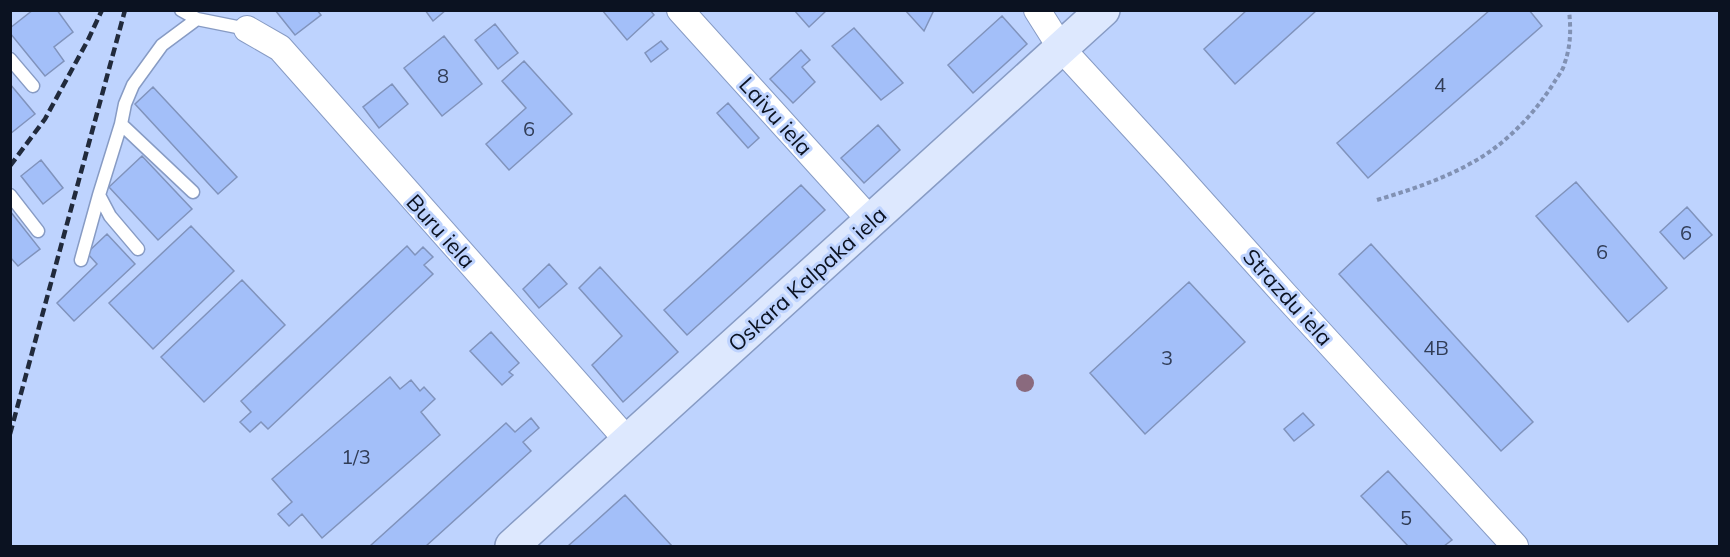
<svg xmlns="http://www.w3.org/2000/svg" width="1730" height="557" viewBox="0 0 1730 557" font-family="Mulish,sans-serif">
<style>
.building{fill:#a3bff9;stroke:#8093bc;stroke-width:1.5}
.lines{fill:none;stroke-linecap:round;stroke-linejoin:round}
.service-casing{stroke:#879bc4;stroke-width:15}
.minor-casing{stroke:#879bc4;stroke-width:28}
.secondary-casing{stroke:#879bc4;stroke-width:36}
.path{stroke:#8191b3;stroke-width:4;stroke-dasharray:4.5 3;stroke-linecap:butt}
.service{stroke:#fff;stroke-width:12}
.minor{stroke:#fff;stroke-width:26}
.secondary{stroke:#dde8fe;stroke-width:33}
.rail{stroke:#212a3c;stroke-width:4.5;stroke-dasharray:9 4.5;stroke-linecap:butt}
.tree{fill:#8a6a7e}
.labels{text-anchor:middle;stroke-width:6;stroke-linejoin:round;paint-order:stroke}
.number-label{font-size:20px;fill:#313d57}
.street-label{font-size:22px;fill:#0b1221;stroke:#bed3fe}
</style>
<rect width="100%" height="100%" fill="#bed3fe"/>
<path class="building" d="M33,10H57L73,32L54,47L64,61L45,76L10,33V28Z
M275,10H317L321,15L295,35Z
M425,10H446L433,21Z
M602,10H650L654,15L627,40Z
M794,10H827L809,27Z
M905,10H934L924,31Z
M1247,10H1317L1235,84L1204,49Z
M1490,10H1529L1542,26L1368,178L1337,143Z
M1002,16L1027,44L973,93L948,65Z
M495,24L518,53L498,69L475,40Z
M854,28L903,83L881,100L832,46Z
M444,36L482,84L442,116L404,68Z
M661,41L668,49L651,62L645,53Z
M801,50L810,60L802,67L815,82L793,103L770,79Z
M524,61L572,114L509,170L486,144L526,108L502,81Z
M10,84L35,114L10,134Z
M392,84L408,104L379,128L363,107Z
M153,87L237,177L218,194L135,104Z
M728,103L759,138L748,148L717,113Z
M878,125L900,150L864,183L841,158Z
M142,156L192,209L158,240L109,187Z
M41,160L63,188L43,204L21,176Z
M1576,182L1667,288L1628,322L1536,216Z
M801,185L825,210L687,335L664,310Z
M1687,207L1712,235L1684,259L1660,232Z
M10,211L40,249L18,266L10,257Z
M191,226L234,271L153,349L109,303Z
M107,234L135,264L74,321L57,303L97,264L87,253Z
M1371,244L1533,422L1501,451L1339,274Z
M407,246L415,255L423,247L433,257L424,265L433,274L268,429L261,422L250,432L240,422L251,412L241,401Z
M549,264L567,284L539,308L523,289Z
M600,267L678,352L623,402L592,365L622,336L579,288Z
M242,280L285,325L204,402L161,357Z
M1189,282L1245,342L1145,434L1090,373Z
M491,332L519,363L509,372L513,375L502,385L470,351Z
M390,377L400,389L411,380L420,391L424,387L435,399L421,412L440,435L322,538L302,514L289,526L278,514L292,502L272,479Z
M1303,413L1314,425L1294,441L1284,429Z
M531,418L539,428L523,442L531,451L426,546H370L506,423L515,432Z
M1388,471L1452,540L1444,546H1408L1361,496Z
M625,495L672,546H568L585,531Z"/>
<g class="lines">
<g class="service-casing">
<path id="service" d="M181,10L197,19L247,29
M10,59L33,86
M121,124L193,192
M10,195L38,231
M99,195L110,216L138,249
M81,260L99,195L121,124L125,104L133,85L162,45L197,19"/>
</g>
<g class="minor-casing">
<path id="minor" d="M680,10L871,221
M1037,10L1061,48L1173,170L1286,296L1515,546
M247,29L280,48L628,441"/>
</g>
<g class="secondary-casing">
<path id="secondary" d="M512,546L1103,10"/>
</g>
<path class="path" d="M1377,200C1410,190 1444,179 1475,161C1507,143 1536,112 1555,81C1558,76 1563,70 1564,65C1571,46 1571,30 1569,10"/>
<use href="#service" class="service"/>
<use href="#minor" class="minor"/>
<use href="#secondary" class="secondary"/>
<path class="rail" d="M10,166L45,119L88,40L102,10
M10,434L125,10"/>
</g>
<circle class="tree" cx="1025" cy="383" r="9"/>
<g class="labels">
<g class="number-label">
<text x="443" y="83">8</text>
<text x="1440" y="92">4</text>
<text x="529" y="136">6</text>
<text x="1686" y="240">6</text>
<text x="1602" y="259">6</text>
<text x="1436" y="355">4B</text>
<text x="1167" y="365">3</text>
<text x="356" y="464">1/3</text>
<text x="1406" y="525">5</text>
</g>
<g class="street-label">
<text transform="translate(776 116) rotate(48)" y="8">Laivu iela</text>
<text transform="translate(441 231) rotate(48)" y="8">Buru iela</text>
<text transform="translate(807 279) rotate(-42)" y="8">Oskara Kalpaka iela</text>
<text transform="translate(1288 297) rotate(48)" y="8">Strazdu iela</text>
</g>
</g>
<rect width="1730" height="557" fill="none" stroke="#0b1221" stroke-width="24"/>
</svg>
